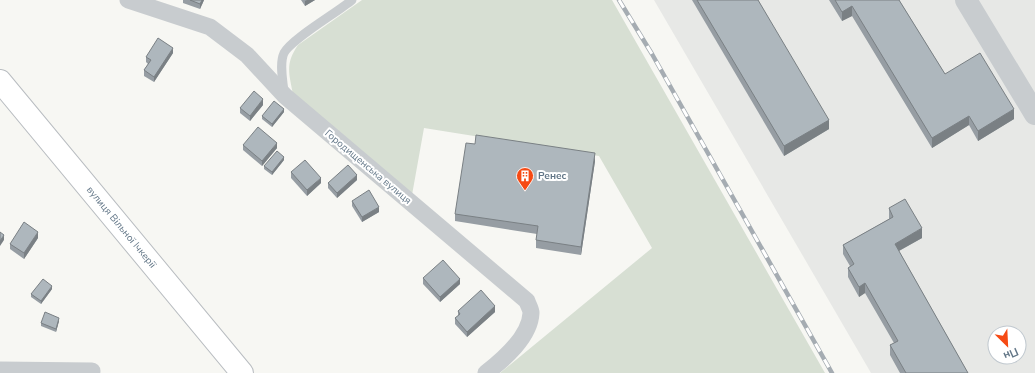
<svg xmlns="http://www.w3.org/2000/svg" width="1035" height="373" font-family="'Nunito Sans',sans-serif">
	<style>
		.built { fill: #e7e8e6; fill-rule: evenodd }
		.green { fill: #d7dfd3 }
		.lines { fill: none; stroke-linecap: round; stroke-linejoin: round }
		.primary-casing { stroke: #b9bdc1; stroke-width: 24 }
		.service { stroke: #c8cccf; stroke-width: 9 }
		.minor { stroke: #c8cccf; stroke-width: 17 }
		.tertiary { stroke: #c8cccf; stroke-width: 22 }
		.primary { stroke: #fff; stroke-width: 22 }
		.rail-casing { stroke: #a5acb2; stroke-width: 4.5 }
		.rail { stroke: #fff; stroke-width: 3; stroke-dasharray: 9; stroke-linecap: butt }
		.wall { fill: #969da3 }
		.shaded-wall { fill: #7a8084 }
		.building { fill: #aeb7bd; stroke: #7a8084 }
		.labels { text-anchor: middle; dominant-baseline: central; stroke-width: 4; stroke-linejoin: round; paint-order: stroke }
		.street-label { font-size: 10px; fill: #627687; stroke: #fff }
		.poi-label { font-size: 10px; font-weight: bold; fill: #627687; stroke: #fff; text-anchor: start }
	</style>
	<rect width="100%" height="100%" fill="#f7f7f3"/>
	<path class="built" d="M 654,0 L 1035,0 L 1035,373 L 871,373 ZM 995,333 L 1019,333 L 1019,357 L 995,357 Z"/>
	<path class="green" d="M 362,0 L 612,0 L 825,373 L 500,373 L 652,248 L 599,156 L 424,128 L 412,195 L 293,94 C 289,73 285,64 298,45 Z"/>
	<g class="lines">
		<defs>
			<g id="primary">
				<path id="s1" d="M 0,81 L 242,373"/>
			</g>
		</defs>
		<use href="#primary" class="primary-casing"/>
		<path class="service" d="M 284,92 C 283,80 279,64 284,53 C 291,39 338,12 352,0"/>
		<g class="minor">
			<path d="M 128,0 L 210,27 L 247,55 L 285,96 L 527,301 C 528,305 531,309 531,313 C 530,337 504,359 486,373"/>
			<path d="M 0,370 L 92,371"/>
		</g>
		<path class="tertiary" d="M 966,0 L 1035,114"/>
		<use href="#primary" class="primary"/>
		<defs>
			<path id="rail" d="M 619,0 L 652,54 L 832,373"/>
		</defs>
		<use href="#rail" class="rail-casing"/>
		<use href="#rail" class="rail"/>
	</g>
	<g class="wall">
		<path d="M 183,0 L 204,0 L 200,9 L 183,3 Z"/>
		<path d="M 301,0 L 315,0 L 305,6 Z"/>
		<path d="M 692,0 L 758,0 L 829,129 L 784,156 Z"/>
		<path d="M 829,0 L 899,0 L 945,74 L 1014,119 L 978,141 L 969,125 L 932,148 L 852,16 L 842,21 Z"/>
		<path d="M 173,53 L 154,82 L 144,76 L 144,70 L 148,64 L 146,62 L 146,57 Z"/>
		<path d="M 263,105 L 250,121 L 240,113 L 240,108 Z"/>
		<path d="M 284,112 L 272,127 L 262,119 L 262,116 Z"/>
		<path d="M 243,145 L 277,148 L 262,166 L 243,150 Z"/>
		<path d="M 284,160 L 272,175 L 264,169 L 264,166 Z"/>
		<path d="M 595,161 L 581,255 L 536,248 L 536,240 L 537,234 L 455,221 L 455,214 Z"/>
		<path d="M 291,172 L 321,183 L 307,196 L 291,178 Z"/>
		<path d="M 357,180 L 337,198 L 328,188 L 328,183 Z"/>
		<path d="M 352,201 L 379,212 L 362,222 L 352,206 Z"/>
		<path d="M 889,208 L 922,238 L 899,251 L 968,373 L 900,373 L 890,355 L 890,345 L 894,343 L 865,293 L 859,297 L 848,277 L 848,268 L 850,266 L 843,254 L 843,245 L 889,219 Z"/>
		<path d="M 38,238 L 24,259 L 10,249 L 10,244 Z"/>
		<path d="M 423,278 L 460,284 L 440,302 L 423,284 Z"/>
		<path d="M 52,289 L 41,304 L 31,297 L 31,294 Z"/>
		<path d="M 458,311 L 495,312 L 467,337 L 455,324 L 455,318 L 458,316 Z"/>
		<path d="M 59,321 L 56,332 L 41,326 L 41,323 Z"/>
	</g>
	<g class="shaded-wall">
		<path d="M 202,0 L 204,0 L 200,9 L 200,4 Z"/>
		<path d="M 307,0 L 315,0 L 305,6 L 305,1 Z"/>
		<path d="M 852,6 L 852,16 L 842,21 L 842,12 Z"/>
		<path d="M 173,48 L 173,53 L 154,82 L 154,77 Z"/>
		<path d="M 263,99 L 263,105 L 250,121 L 250,116 Z"/>
		<path d="M 284,109 L 284,112 L 272,127 L 272,124 Z"/>
		<path d="M 1014,109 L 1014,119 L 978,141 L 978,131 Z"/>
		<path d="M 969,116 L 969,125 L 932,148 L 932,138 Z"/>
		<path d="M 829,120 L 829,129 L 784,156 L 784,146 Z"/>
		<path d="M 277,143 L 277,148 L 262,166 L 262,161 Z"/>
		<path d="M 595,153 L 595,161 L 581,255 L 581,247 Z"/>
		<path d="M 284,157 L 284,160 L 272,175 L 272,172 Z"/>
		<path d="M 357,175 L 357,180 L 337,198 L 337,193 Z"/>
		<path d="M 321,178 L 321,183 L 307,196 L 307,190 Z"/>
		<path d="M 379,207 L 379,212 L 362,222 L 362,217 Z"/>
		<path d="M 922,228 L 922,238 L 895,253 L 895,244 Z"/>
		<path d="M 38,232 L 38,238 L 24,259 L 24,253 Z"/>
		<path d="M 4,235 L 4,240 L 0,246 L 0,241 Z"/>
		<path d="M 460,279 L 460,284 L 440,302 L 440,297 Z"/>
		<path d="M 865,283 L 865,293 L 859,297 L 859,287 Z"/>
		<path d="M 52,286 L 52,289 L 41,304 L 41,301 Z"/>
		<path d="M 495,306 L 495,312 L 467,337 L 467,332 Z"/>
		<path d="M 59,318 L 59,321 L 56,332 L 56,329 Z"/>
	</g>
	<g class="building">
		<path d="M 190,0 L 202,0 L 200,4 Z"/>
		<path d="M 697,0 L 758,0 L 829,120 L 784,146 Z"/>
		<path d="M 835,0 L 899,0 L 945,74 L 980,53 L 1014,109 L 978,131 L 969,116 L 932,138 L 852,6 L 842,12 Z"/>
		<path d="M 158,38 L 173,48 L 154,77 L 144,70 L 151,60 L 146,57 Z"/>
		<path d="M 254,91 L 263,99 L 250,116 L 240,108 Z"/>
		<path d="M 274,101 L 284,109 L 272,124 L 262,116 Z"/>
		<path d="M 258,127 L 277,143 L 262,161 L 243,145 Z"/>
		<path d="M 476,135 L 595,153 L 581,247 L 536,240 L 538,226 L 455,214 L 466,143 L 475,144 Z"/>
		<path d="M 277,151 L 284,157 L 272,172 L 264,166 Z"/>
		<path d="M 305,160 L 321,178 L 307,190 L 291,172 Z"/>
		<path d="M 348,165 L 357,175 L 337,193 L 328,183 Z"/>
		<path d="M 369,190 L 379,207 L 362,217 L 352,201 Z"/>
		<path d="M 905,199 L 922,228 L 895,244 L 968,373 L 906,373 L 890,345 L 898,341 L 865,283 L 859,287 L 848,268 L 854,264 L 843,245 L 893,217 L 889,208 Z"/>
		<path d="M 24,222 L 38,232 L 24,253 L 10,244 Z"/>
		<path d="M 0,232 L 4,235 L 0,241 Z"/>
		<path d="M 443,260 L 460,279 L 440,297 L 423,278 Z"/>
		<path d="M 43,279 L 52,286 L 41,301 L 31,294 Z"/>
		<path d="M 481,290 L 495,306 L 467,332 L 455,318 L 460,314 L 458,311 Z"/>
		<path d="M 45,312 L 59,318 L 56,329 L 41,323 Z"/>
	</g>
	<defs>
		<symbol id="building-pin" viewBox="-11 -11 22 30"><path d="M0 17L-7.5 6A9.5 9.5 0 1 1 7.5 6Z" fill="#f64a14" stroke="#fff"/><path d="M-4-6H4V6H1V3H-1V6H-4ZM-2.5-4.3h1.7v1.8h-1.7ZM.8-4.3h1.7v1.8H.8ZM-2.5-1h1.7V.8h-1.7ZM.8-1h1.7V.8H.8Z" fill="#fff"/></symbol>
	</defs>
	<g fill-rule="evenodd">
		<use href="#building-pin" x="515" y="166" width="20" height="27"/>
	</g>
	<g class="labels">
		<g class="street-label">
			<text transform="translate(368 167) rotate(40)">Городищенська вулиця</text>
			<text stroke="none"><textPath href="#s1" startOffset="190">вулиця Вільної Ічкерії</textPath></text>
		</g>
		<g class="poi-label">
			<text x="538" y="176">Ренес</text>
		</g>
	</g>
	<g transform="translate(1007 345) rotate(156)"><circle r="19" fill="#ffffff" stroke="#c0c8cf"/>
	<path d="M0-3L7 15L0 10L-7 15Z" fill="#f64a14"/>
	<text y="-6" font-size="11" font-weight="bold" text-anchor="middle" fill="#627687">Пн</text>
	</g>
</svg>
